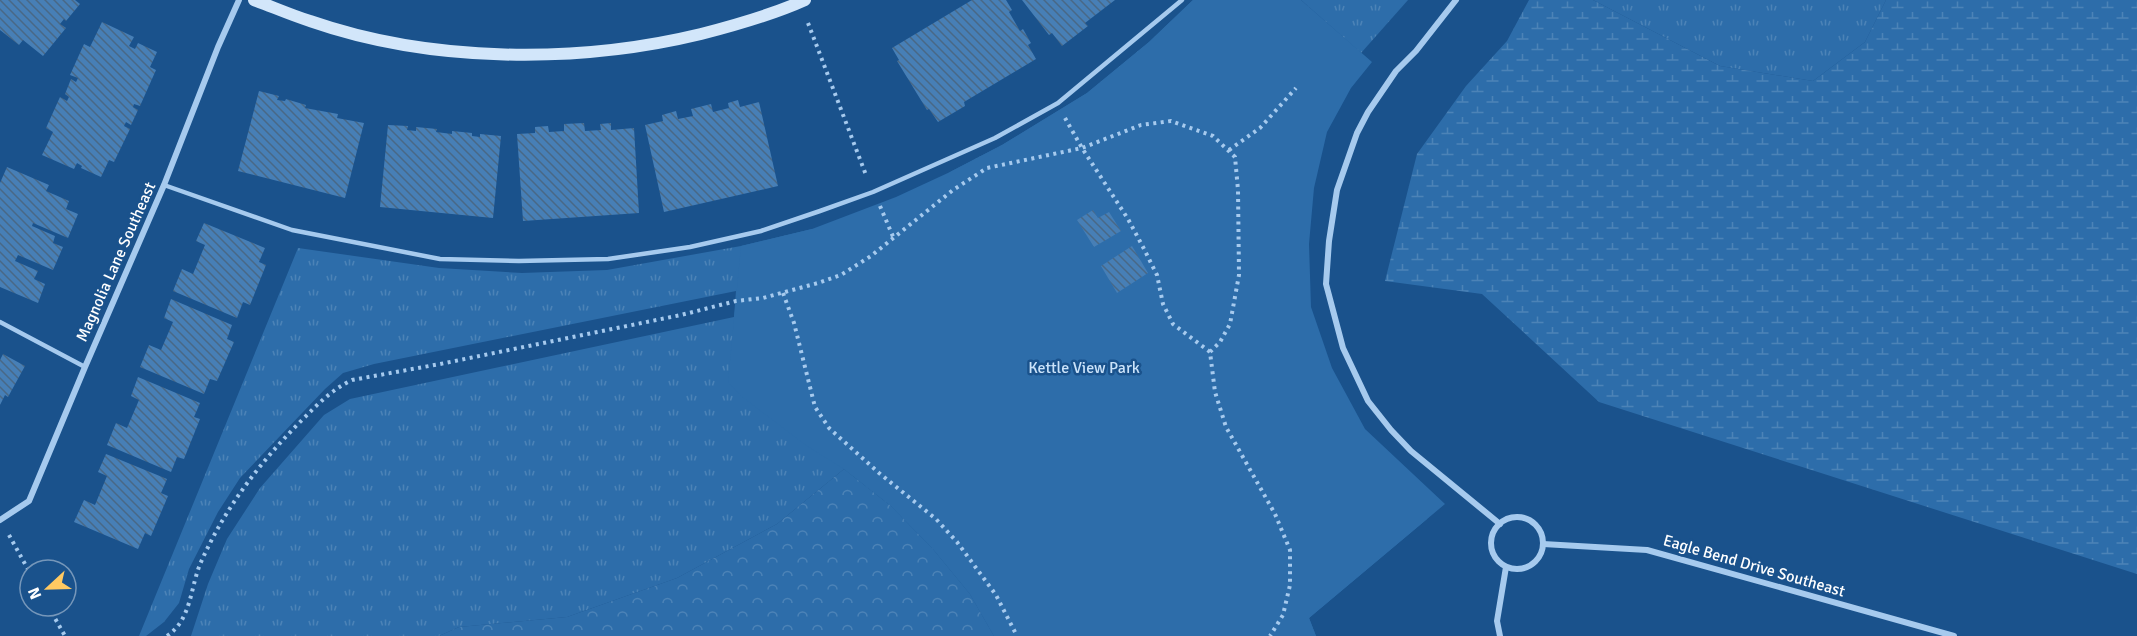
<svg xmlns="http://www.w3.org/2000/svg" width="2137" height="636" font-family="Signika,sans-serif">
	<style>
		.grass { fill: url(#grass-tufts) }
		.forest { fill: url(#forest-crowns) }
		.wetland { fill: url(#wetland-marsh) }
		.park { fill: #2d6daa }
		.building { fill: url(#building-back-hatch) }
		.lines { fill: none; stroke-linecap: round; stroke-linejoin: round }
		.path { stroke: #a6caee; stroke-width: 4; stroke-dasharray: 3 4.5; stroke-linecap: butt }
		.lane { stroke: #a6caee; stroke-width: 4.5 }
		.street { stroke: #a6caee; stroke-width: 6 }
		.secondary { stroke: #d2e6fa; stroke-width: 12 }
		.labels { text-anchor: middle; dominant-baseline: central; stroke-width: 5; stroke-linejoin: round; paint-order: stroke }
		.street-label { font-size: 16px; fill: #fff; stroke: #1a528c }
		.park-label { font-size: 16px; fill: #cbe3fa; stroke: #1a528c }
	</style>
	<defs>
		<pattern id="grass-tufts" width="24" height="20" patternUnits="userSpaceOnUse" patternTransform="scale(1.5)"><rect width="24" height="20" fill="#2d6daa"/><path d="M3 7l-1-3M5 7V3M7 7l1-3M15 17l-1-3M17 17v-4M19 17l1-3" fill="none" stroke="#4c83b7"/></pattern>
		<pattern id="forest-crowns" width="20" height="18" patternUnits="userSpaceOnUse" patternTransform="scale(1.5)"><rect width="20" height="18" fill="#2d6daa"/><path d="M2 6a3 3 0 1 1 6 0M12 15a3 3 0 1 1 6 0" fill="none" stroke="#4c83b7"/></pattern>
		<pattern id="wetland-marsh" width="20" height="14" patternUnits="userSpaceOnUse" patternTransform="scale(1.5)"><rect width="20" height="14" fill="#2d6daa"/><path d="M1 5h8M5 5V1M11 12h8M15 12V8" fill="none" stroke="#4c83b7"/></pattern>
		<pattern id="building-back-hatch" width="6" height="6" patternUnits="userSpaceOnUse" patternTransform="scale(1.5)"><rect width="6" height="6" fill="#477fb6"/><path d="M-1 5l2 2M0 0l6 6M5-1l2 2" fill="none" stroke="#496886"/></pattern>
	</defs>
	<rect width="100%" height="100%" fill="#1a528c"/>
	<g class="grass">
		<path d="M 1193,0 L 1308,359 L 1427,519 L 1309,618 L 1316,636 L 994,636 L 970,594 L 933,549 L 891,506 L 844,469 L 777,524 L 677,578 L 567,617 L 459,627 L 439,636 L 191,636 L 208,584 L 227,539 L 260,488 L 324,415 L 350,399 L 734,317 L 736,291 L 374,364 L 343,373 L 325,389 L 240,478 L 218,512 L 189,569 L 179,603 L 164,622 L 146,636 L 139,636 L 298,248 L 439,268 L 522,273 L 607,270 L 741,246 L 812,229 L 854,280 L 950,172 L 1002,145 L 1087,93 L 1149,42 Z"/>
		<path d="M 1301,0 L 1408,0 L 1361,53 Z"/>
		<path d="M 1593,0 L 1886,0 L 1865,42 L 1813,81 L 1720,66 Z"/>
	</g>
	<path class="forest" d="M 844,469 L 891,506 L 933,549 L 970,594 L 994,636 L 439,636 L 459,627 L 567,617 L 677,578 L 777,524 Z"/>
	<path class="wetland" d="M 1529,0 L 1593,0 L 1720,66 L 1813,81 L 1865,42 L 1886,0 L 2137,0 L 2137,574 L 1599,402 L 1482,294 L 1385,281 L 1417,154 L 1466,86 L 1507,41 Z"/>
	<path class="park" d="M 1193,0 L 1301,0 L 1372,62 L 1351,88 L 1327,132 L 1314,188 L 1309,244 L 1311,307 L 1332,368 L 1365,429 L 1445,504 L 1309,618 L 1316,636 L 994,636 L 970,594 L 933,549 L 891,506 L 844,469 L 807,446 L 741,396 L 728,382 L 741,246 L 812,229 L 896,197 L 950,172 L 1002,145 L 1087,93 L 1149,42 Z"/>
	<g class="building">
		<path d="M 0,0 L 75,0 L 80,4 L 66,21 L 64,19 L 60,24 L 66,28 L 43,56 L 23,40 L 19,45 L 0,30 Z"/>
		<path d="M 972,0 L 1006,0 L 1012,10 L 1009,12 L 1020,31 L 1023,29 L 1031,43 L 1028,45 L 1036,59 L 964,102 L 965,106 L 938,122 L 929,109 L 927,110 L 897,61 L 899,60 L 892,48 Z"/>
		<path d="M 1022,0 L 1115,0 L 1085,23 L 1088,26 L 1062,46 L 1052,33 L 1049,35 Z"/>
		<path d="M 102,22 L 134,37 L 129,46 L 135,49 L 138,43 L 157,52 L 150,67 L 156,70 L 140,106 L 134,104 L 133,107 L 138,110 L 131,125 L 126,122 L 124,126 L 130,129 L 114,162 L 109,160 L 101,177 L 81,168 L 82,166 L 77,163 L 74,169 L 42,155 L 53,132 L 46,128 L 60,97 L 67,101 L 69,97 L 65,94 L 71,79 L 76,82 L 78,78 L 70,75 L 84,44 L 90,47 Z"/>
		<path d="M 259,91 L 279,96 L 277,100 L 285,101 L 286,99 L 306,105 L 305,108 L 338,114 L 337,118 L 364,123 L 345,198 L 238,171 Z"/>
		<path d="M 738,100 L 740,107 L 759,102 L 778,186 L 664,212 L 645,125 L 663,121 L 662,115 L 676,111 L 678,119 L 693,116 L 691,109 L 711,104 L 713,112 L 729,108 L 728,103 Z"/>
		<path d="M 584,123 L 585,131 L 601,130 L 600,124 L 611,123 L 611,130 L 634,128 L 639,213 L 523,221 L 517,134 L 535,133 L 535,127 L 548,126 L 549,132 L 564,131 L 564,124 Z"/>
		<path d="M 388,125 L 408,126 L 407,130 L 416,131 L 416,127 L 437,129 L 436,132 L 452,134 L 452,131 L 472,133 L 472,136 L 480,137 L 480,134 L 501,136 L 493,218 L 380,207 Z"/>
		<path d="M 7,167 L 49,185 L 46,191 L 69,201 L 66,209 L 78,214 L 68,238 L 33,223 L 32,226 L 55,236 L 53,243 L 63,247 L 53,270 L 18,255 L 15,261 L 38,271 L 34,279 L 45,284 L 38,303 L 0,287 L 0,183 Z"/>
		<path d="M 1093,210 L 1098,218 L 1109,212 L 1121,231 L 1094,247 L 1077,220 Z"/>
		<path d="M 204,223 L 265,248 L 259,262 L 266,265 L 250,305 L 243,302 L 237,318 L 173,291 L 182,269 L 193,274 L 205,245 L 196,241 Z"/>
		<path d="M 1132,246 L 1148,273 L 1117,293 L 1101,266 Z"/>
		<path d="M 171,299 L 232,325 L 227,339 L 234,342 L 217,381 L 210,379 L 204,394 L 140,367 L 149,345 L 161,350 L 173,322 L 164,318 Z"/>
		<path d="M 3,354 L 25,366 L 8,397 L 5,395 L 0,405 L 0,360 Z"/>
		<path d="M 138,377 L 200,403 L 194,417 L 200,419 L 184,459 L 177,457 L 171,472 L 107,445 L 116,423 L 127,428 L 139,400 L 131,396 Z"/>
		<path d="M 106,454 L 167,479 L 161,493 L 168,496 L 151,536 L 145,533 L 138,549 L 74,522 L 84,500 L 95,505 L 107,476 L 98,472 Z"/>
	</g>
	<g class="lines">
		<g class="path">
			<path d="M 808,23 L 866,175"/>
			<path d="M 1065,118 L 1082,148 L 1128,219 L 1143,247 L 1157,275 L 1163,304 L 1173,324 L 1210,352 L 1215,392 L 1226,427 L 1275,514 L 1290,550 L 1290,585 L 1283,615 L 1270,636"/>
			<path d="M 1229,150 L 1260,128 L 1296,88"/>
			<path d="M 880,206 L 894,239"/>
			<path d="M 783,293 L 794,323 L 815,407 L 829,428 L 879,473 L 936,519 L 957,542 L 996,595 L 1017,636"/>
			<path d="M 9,535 L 30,573"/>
			<path d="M 48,606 L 65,636"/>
			<path d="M 167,636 C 192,619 190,587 201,562 C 225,508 260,462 302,420 C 318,404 331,390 352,380 L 440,364 L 681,315 L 736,301 L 763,298 L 818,283 L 841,275 L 871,256 L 953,190 L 987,168 L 1082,148 L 1141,125 L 1171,121 L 1213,136 L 1235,157 L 1238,190 L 1239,275 L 1230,324 L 1220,342 L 1210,352"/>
		</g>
		<g class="lane">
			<path d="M 164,185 L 292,230 L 440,259 L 519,261 L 608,259 L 690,247 L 761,231 L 820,211 L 873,192 L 995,138 L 1058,103 L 1182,0"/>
			<path d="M 0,322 L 85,367"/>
		</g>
		<g class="street">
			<path d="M 1456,0 L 1416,51 L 1396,71 L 1368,112 L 1357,133 L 1337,190 L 1329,241 L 1326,284 L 1343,348 L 1368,401 L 1391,430 L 1411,451 L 1500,524"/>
			<circle cx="1517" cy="543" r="26"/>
			<path d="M 0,520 L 29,501 L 85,367 L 164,185 L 218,47 L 239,0"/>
			<path d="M 1543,544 L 1647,550 L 1954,636"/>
			<path d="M 1500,636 L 1497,621 L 1506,567"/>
		</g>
		<path class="secondary" d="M 254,0 C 273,7 291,15 310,21 C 431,63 577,64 701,34 C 736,25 772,15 805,0"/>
	</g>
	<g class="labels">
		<g class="street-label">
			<text transform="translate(116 262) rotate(-66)">Magnolia Lane Southeast</text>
			<text transform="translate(1754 566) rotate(16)">Eagle Bend Drive Southeast</text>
		</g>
		<g class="park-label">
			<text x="1084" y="368">Kettle View Park</text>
		</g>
	</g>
	<g transform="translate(48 588) rotate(248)"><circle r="28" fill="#1a528c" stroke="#7697ba" stroke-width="1.5"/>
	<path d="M0-4.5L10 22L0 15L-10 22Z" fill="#ffc962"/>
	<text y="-9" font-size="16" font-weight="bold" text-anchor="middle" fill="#ffffff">N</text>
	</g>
</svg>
